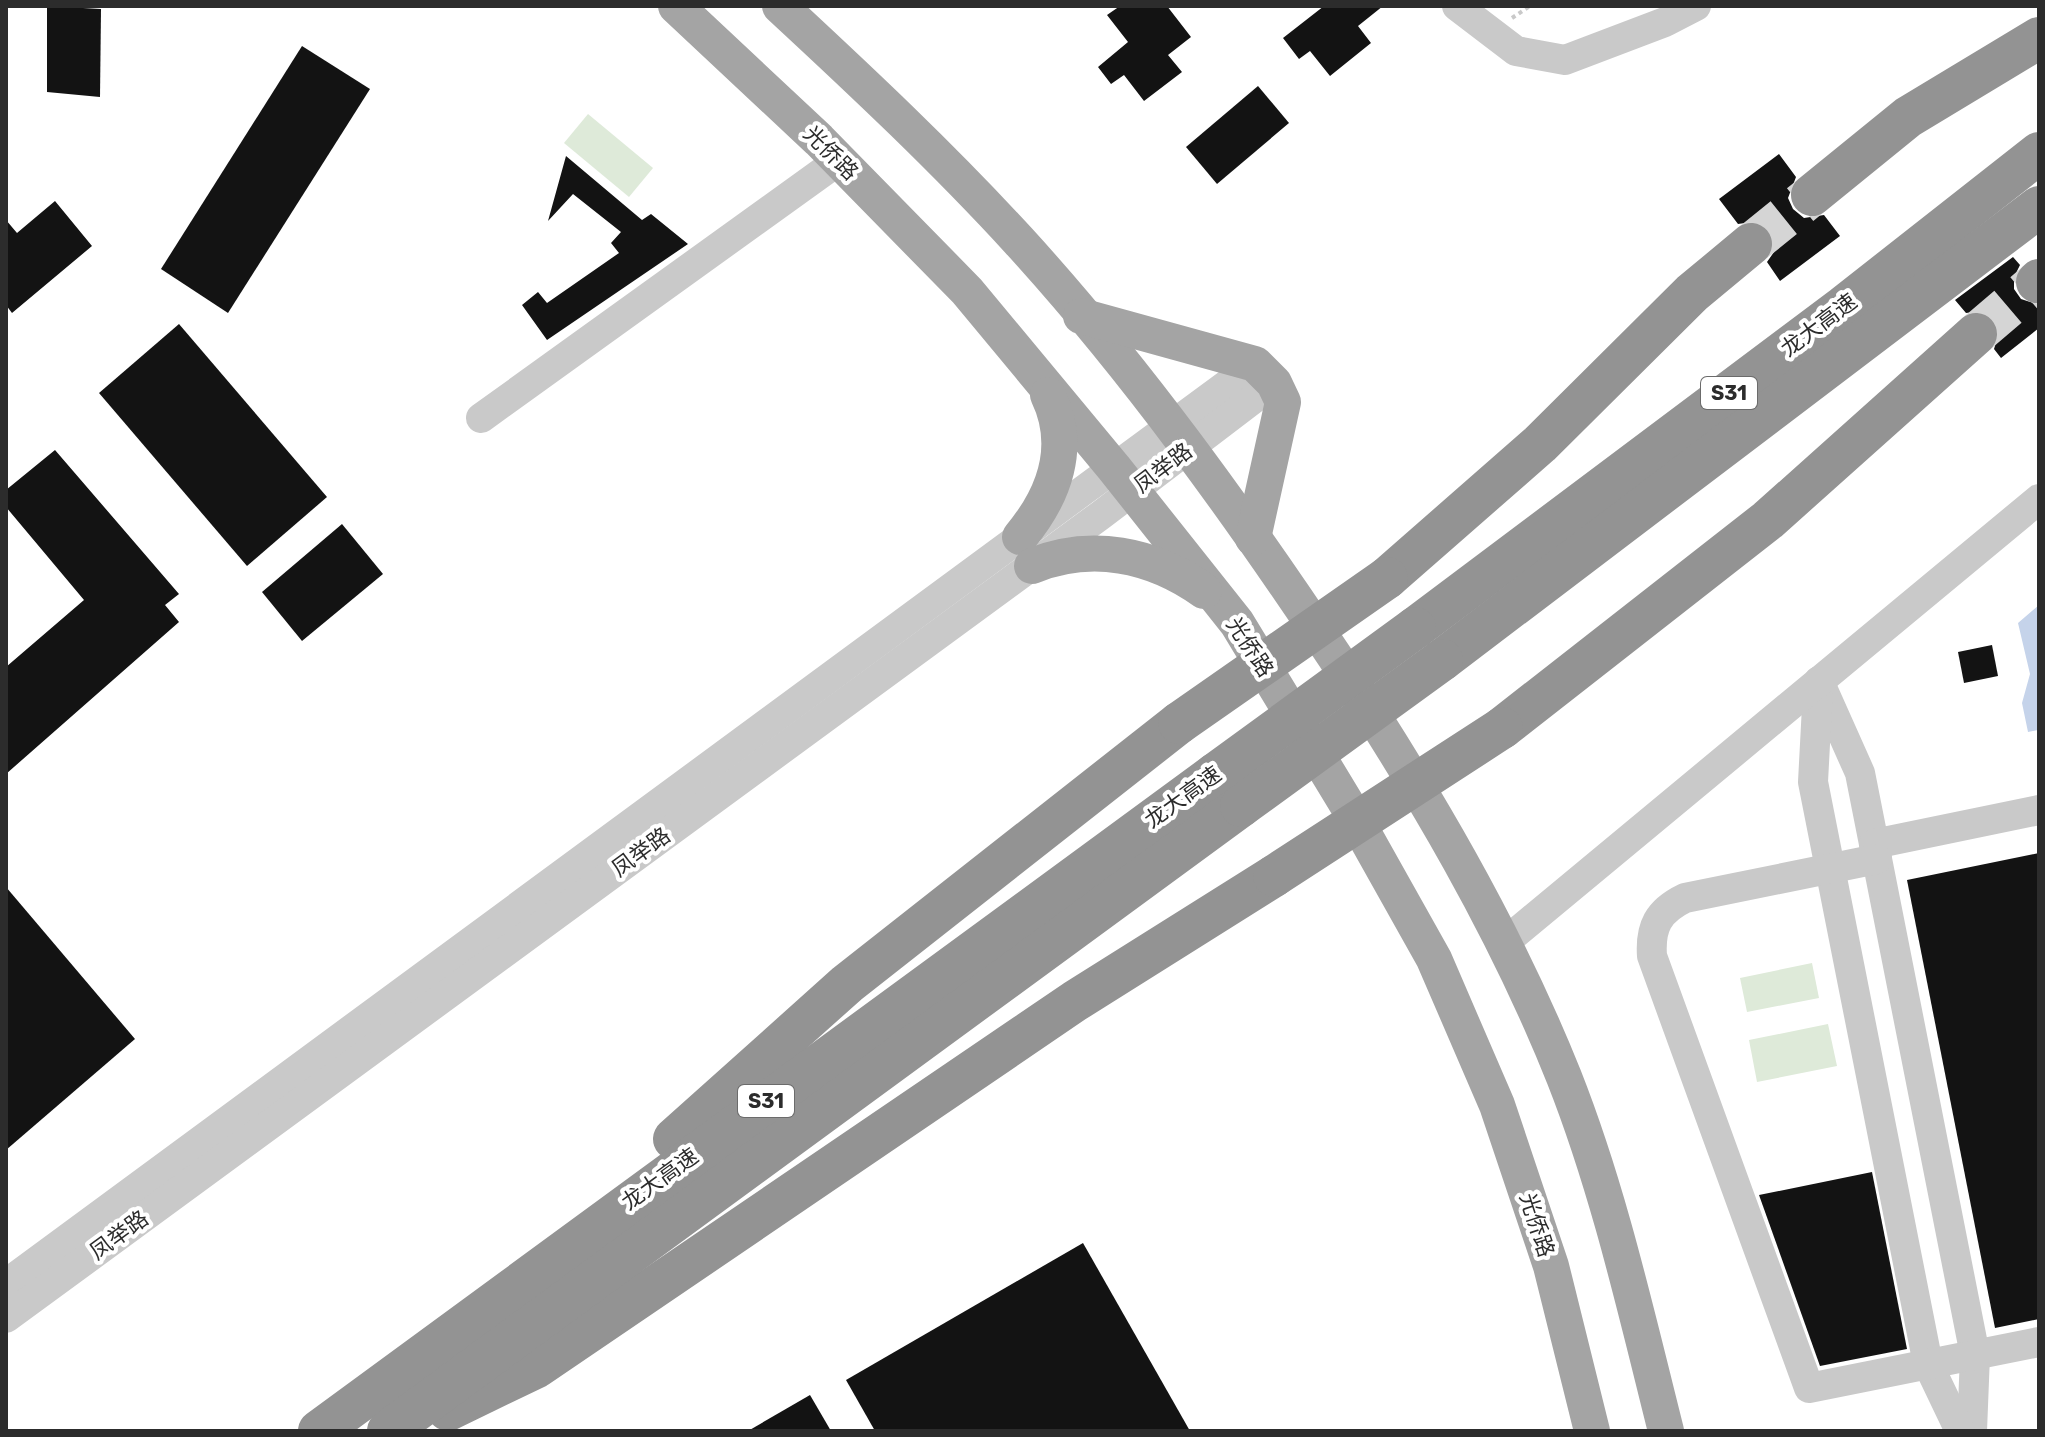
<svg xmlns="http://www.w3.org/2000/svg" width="2045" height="1437" font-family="Rubik,'Noto Sans SC',sans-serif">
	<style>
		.green { fill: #deead9 }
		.water { fill: #c5d3ea }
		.building { fill: #131313 }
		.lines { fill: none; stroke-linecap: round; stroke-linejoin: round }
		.highway-tunnel { stroke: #d5d5d5; stroke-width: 42; stroke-dasharray: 42 21; stroke-linecap: butt }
		.path { stroke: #c9c9c9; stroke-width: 4; stroke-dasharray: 4 4; stroke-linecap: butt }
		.minor { stroke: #c9c9c9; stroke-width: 30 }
		.major { stroke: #a4a4a4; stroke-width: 36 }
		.highway { stroke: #939393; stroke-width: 42 }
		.highway-bridge { stroke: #939393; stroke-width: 42 }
		.labels { text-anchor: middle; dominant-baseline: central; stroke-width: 8; stroke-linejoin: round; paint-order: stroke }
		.shield { fill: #fff; stroke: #6b6b6b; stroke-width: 2 }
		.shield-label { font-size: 20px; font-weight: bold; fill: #2c2c2c }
		.street-label { font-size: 22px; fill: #2c2c2c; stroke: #fff }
	</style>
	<rect width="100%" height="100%" fill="#fff"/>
	<g class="green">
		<path d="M 588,114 L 653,168 L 629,197 L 564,143 Z"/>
		<path d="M 1812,963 L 1819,998 L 1747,1012 L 1740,978 Z"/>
		<path d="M 1828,1024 L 1837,1066 L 1757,1082 L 1749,1040 Z"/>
	</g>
	<path class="water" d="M 2039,605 L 2039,725 L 2038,730 L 2028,732 L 2022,703 L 2030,674 L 2018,623 Z"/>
	<g class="building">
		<path d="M 47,6 L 101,9 L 100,97 L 47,92 Z"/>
		<path d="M 1120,6 L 1167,6 L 1191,37 L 1168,55 L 1182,72 L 1144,101 L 1124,75 L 1111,84 L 1098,67 L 1128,42 L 1107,15 Z"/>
		<path d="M 1324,6 L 1383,6 L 1358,26 L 1371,43 L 1330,76 L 1310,51 L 1299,59 L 1283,38 Z"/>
		<path d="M 302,46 L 370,89 L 228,313 L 161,269 Z"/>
		<path d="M 1258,86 L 1289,123 L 1217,184 L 1186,147 Z"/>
		<path d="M 1779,154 L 1796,177 L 1788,198 L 1793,209 L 1804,218 L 1824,215 L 1840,236 L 1780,281 L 1767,262 L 1774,252 L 1774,239 L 1770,229 L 1759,221 L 1738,224 L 1719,199 Z"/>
		<path d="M 566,156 L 642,220 L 651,214 L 688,244 L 547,340 L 522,305 L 538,292 L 547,303 L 619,253 L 611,243 L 621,232 L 573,194 L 548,221 Z"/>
		<path d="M 55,201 L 92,246 L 12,313 L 6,305 L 6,220 L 17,233 Z"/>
		<path d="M 2013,257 L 2020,265 L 2014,277 L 2014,289 L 2021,299 L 2039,305 L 2039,328 L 2001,358 L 1994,349 L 2000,330 L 1994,319 L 1983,311 L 1966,313 L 1955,300 Z"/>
		<path d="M 179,324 L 327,497 L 247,566 L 99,393 Z"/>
		<path d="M 55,450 L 179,594 L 165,605 L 179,622 L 6,774 L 6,667 L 84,600 L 6,507 L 6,490 Z"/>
		<path d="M 342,524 L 383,574 L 302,641 L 262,592 Z"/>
		<path d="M 1992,645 L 1998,676 L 1964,683 L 1958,652 Z"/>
		<path d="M 2039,853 L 2039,1319 L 1995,1328 L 1907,880 Z"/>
		<path d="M 6,887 L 135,1039 L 6,1150 Z"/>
		<path d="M 1872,1172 L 1907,1349 L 1820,1366 L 1759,1195 Z"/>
		<path d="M 1083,1243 L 1190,1431 L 875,1431 L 846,1380 Z"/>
		<path d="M 810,1395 L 831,1431 L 748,1431 Z"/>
	</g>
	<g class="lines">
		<g class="highway-tunnel">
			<path d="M 1751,244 L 1812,195"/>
			<path d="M 1976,334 L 2037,282"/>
		</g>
		<path class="path" d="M 1512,18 L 1530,6"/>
		<g class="minor">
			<path d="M 1457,6 L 1516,51 L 1565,60 L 1665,22 L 1696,6"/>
			<path d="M 481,418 L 838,161"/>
			<path d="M 1819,681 L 1860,773 L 1975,1355 L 1972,1431"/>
			<path d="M 1818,687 L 1813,782 L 1928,1364 L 1960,1431"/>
			<path d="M 1874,844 L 2039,810"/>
			<path d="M 1877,859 L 1685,898 C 1658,911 1650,927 1652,956 L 1809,1388 L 2039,1342"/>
			<path d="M 1505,942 L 2039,499"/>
			<path d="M 6,1284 L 1255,364"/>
			<path d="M 6,1318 L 1101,515 L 1274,383"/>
		</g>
		<g class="major">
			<path d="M 676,6 L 819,140 L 967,291 L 1114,468 L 1237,623 L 1351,811 L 1434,959 L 1497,1105 L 1551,1266 L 1592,1431"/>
			<path d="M 780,6 C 862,82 943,158 1019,241 C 1135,368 1239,513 1335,657 C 1423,791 1504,927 1564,1077 C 1609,1191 1636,1312 1666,1431"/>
			<path d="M 1081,316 L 1255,364 L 1274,383 L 1283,402 L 1253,538"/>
			<path d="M 1020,537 C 1054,496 1073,447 1048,395"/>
			<path d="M 1032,566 C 1091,542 1152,554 1204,591"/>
		</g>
		<g class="highway">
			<path d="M 1812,195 L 1908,117 L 2039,38"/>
			<path d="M 2037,282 L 2039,280"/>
			<path d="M 1387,578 L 1540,444 L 1692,293 L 1751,244"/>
			<path d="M 1415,628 L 1843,307 L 2039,153"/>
			<path d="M 1442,660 L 2039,207"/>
			<path d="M 1502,728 L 1768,520 L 1976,334"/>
			<path d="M 674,1139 L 847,984 L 1179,723"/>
			<path d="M 448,1410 L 537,1367 L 1075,1001 L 1274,876"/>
			<path d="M 319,1431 L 1215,774"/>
			<path d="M 388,1431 L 1241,806"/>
		</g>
		<g class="highway-bridge">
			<path d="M 1179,723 L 1387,578"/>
			<path d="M 1215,774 L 1415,628"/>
			<path d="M 1241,806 L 1442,660"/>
			<path d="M 1274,876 L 1502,728"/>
		</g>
	</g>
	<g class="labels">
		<g class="shield">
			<rect x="1701" y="377" width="56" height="32" rx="6"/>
			<rect x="738" y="1085" width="56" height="32" rx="6"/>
		</g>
		<g class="shield-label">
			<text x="1729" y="393">S31</text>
			<text x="766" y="1101">S31</text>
		</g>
		<g class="street-label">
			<text transform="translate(831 153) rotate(45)">光侨路</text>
			<text transform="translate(1819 325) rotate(-37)">龙大高速</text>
			<text transform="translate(1163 468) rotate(-37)">凤举路</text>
			<text transform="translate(1250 647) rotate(57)">光侨路</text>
			<text transform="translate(1183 797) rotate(-36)">龙大高速</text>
			<text transform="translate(641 852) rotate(-36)">凤举路</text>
			<text transform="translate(660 1179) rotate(-36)">龙大高速</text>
			<text transform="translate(1537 1225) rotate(72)">光侨路</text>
			<text transform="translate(119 1235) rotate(-36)">凤举路</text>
		</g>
	</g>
	<rect width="2045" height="1437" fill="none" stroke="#2c2c2c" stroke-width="16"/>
</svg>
